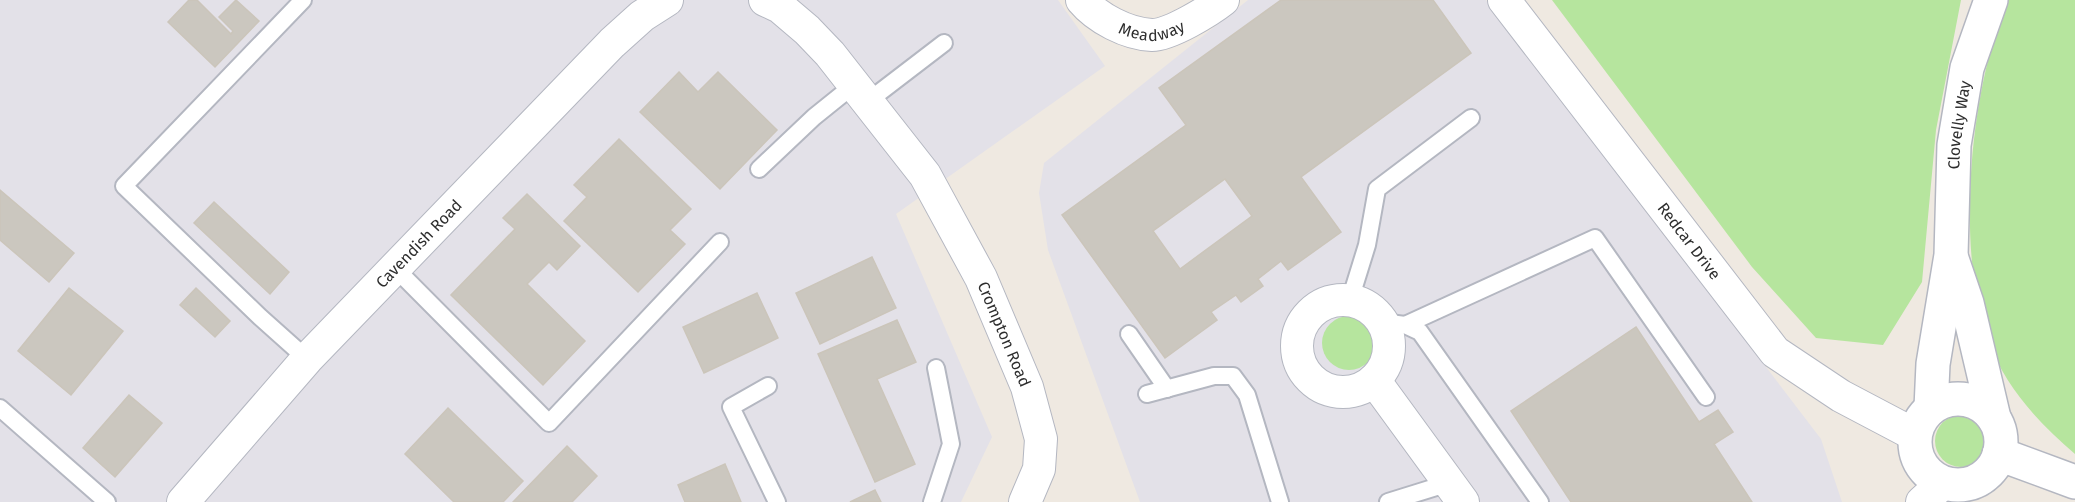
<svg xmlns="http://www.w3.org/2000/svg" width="2075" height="502" font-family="'Fira Sans',sans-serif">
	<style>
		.industrial { fill: #e3e1e8 }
		.green { fill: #b6e59e }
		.building { fill: #cbc7bf; stroke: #cbc5ba; stroke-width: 1.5; fill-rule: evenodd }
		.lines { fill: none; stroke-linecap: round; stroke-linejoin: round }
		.lane-casing { stroke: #b4b7c1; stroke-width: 20 }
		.street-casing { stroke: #b4b7c1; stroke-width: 34 }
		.secondary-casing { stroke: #b4b7c1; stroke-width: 36 }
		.lane { stroke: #fff; stroke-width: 16 }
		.street { stroke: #fff; stroke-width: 32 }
		.secondary { stroke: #fff; stroke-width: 33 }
		.labels { text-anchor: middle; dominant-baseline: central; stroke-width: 6; stroke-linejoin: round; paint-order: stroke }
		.street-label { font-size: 16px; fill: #2e2e2e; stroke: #fff }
	</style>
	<rect width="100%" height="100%" fill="#efe9e1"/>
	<g class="industrial">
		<path d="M 0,0 L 1058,0 L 1105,66 L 896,214 L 992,437 L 961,502 L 0,502 Z"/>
		<path d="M 1248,0 L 1486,0 L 1821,439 L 1842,502 L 1140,502 L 1048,250 L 1039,193 L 1044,163 Z"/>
	</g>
	<g class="green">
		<path d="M 1552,0 L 1961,0 L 1936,130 L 1922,282 L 1883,345 L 1816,338 L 1752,267 Z"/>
		<path d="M 2008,0 L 2075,0 L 2075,454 C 2038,422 2005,387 1988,340 C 1955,249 1970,87 2008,0 Z"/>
		<circle cx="1349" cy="343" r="27"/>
		<circle cx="1961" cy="441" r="26"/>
	</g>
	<g class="building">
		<path d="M 189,0 L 197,0 L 231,34 L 233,31 L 219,17 L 236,0 L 259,21 L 215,67 L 168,22 Z"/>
		<path d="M 1281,0 L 1433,0 L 1471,53 L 1301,177 L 1341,232 L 1288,270 L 1281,261 L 1258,279 L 1263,286 L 1241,302 L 1236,295 L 1211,312 L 1217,320 L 1165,358 L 1062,215 L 1186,125 L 1159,88 ZM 1225,179 L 1252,216 L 1180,269 L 1153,231 Z"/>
		<path d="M 679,72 L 698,92 L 718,72 L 777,130 L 720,189 L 640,112 Z"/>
		<path d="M 619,139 L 691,209 L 670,230 L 685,244 L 638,292 L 564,221 L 587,197 L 574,185 Z"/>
		<path d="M 0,190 L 74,253 L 49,282 L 0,240 Z"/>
		<path d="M 527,194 L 580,246 L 557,270 L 549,262 L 527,284 L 585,341 L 543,385 L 451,295 L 515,229 L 503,218 Z"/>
		<path d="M 214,202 L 289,272 L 270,294 L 194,223 Z"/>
		<path d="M 872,257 L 896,308 L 820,344 L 796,293 Z"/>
		<path d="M 69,288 L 123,331 L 71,395 L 18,351 Z"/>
		<path d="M 196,288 L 230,321 L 215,337 L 180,305 Z"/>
		<path d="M 757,293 L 778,338 L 704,373 L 683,327 Z"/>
		<path d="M 897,320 L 916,362 L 877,379 L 915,464 L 875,482 L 818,354 Z"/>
		<path d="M 1636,327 L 1699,422 L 1718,410 L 1733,432 L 1714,444 L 1752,502 L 1571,502 L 1511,411 Z"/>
		<path d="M 129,395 L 162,423 L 115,477 L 83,448 Z"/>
		<path d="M 448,408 L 523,481 L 503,502 L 454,502 L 405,454 Z"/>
		<path d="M 567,446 L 597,476 L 572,502 L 513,502 Z"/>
		<path d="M 725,464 L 741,502 L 685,502 L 678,485 Z"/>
		<path d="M 875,490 L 881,502 L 850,502 Z"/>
	</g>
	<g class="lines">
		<defs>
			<g id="lane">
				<path d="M 303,0 L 124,186 L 260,317 L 307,359"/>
				<path d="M 867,102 L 944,43"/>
				<path d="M 759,169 L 814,117 L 855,84"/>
				<path d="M 395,268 L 549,423 L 720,242"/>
				<path d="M 1350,300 L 1367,245 L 1377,189 L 1471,118"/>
				<path d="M 1382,322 L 1405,325 L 1420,332 L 1540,502"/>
				<path d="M 1405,325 L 1595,238 L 1706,397"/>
				<path d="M 1129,334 L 1167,389"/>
				<path d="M 768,386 L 731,407 L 777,502"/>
				<path d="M 1147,394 L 1214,376 L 1233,376 L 1247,395 L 1280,502"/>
				<path d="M 0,408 L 107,502"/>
				<path d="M 932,502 L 951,444 L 936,368"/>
				<path d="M 1388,502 L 1449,483"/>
			</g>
			<g id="street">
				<path id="s1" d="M 765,0 L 780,7 L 807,30 L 830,54 L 925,175 L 981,278 L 1027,387 L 1041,439 L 1039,469 L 1025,502"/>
				<path id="s2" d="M 1082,0 C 1097,18 1127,34 1152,35 C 1170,35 1209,11 1223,0"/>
				<path id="s3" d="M 1504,0 L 1775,352 L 1841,396 L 1915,435"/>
				<circle cx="1343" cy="346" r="46"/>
				<path d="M 1374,380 L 1463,502"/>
				<path id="s4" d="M 183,502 L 307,359 L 612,43 L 642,16 L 667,0"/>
				<path d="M 1922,502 L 1943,483"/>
			</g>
			<g id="secondary">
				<path d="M 1952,259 L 1967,303 L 1994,418"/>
				<circle cx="1958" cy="442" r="43"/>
				<path id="s5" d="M 1931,408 L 1933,364 L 1951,255 L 1954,145 L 1967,68 L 1991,0"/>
				<path d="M 1999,454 L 2075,482"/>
			</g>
		</defs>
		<use href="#lane" class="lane-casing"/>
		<use href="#street" class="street-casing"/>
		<use href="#secondary" class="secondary-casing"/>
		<use href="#lane" class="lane"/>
		<use href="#street" class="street"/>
		<use href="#secondary" class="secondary"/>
	</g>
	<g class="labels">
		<g class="street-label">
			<text stroke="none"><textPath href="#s2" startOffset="80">Meadway</textPath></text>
			<text stroke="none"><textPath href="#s5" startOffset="285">Clovelly Way</textPath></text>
			<text stroke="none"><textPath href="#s3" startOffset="304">Redcar Drive</textPath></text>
			<text stroke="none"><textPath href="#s4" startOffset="350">Cavendish Road</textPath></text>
			<text stroke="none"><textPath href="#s1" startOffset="417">Crompton Road</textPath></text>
		</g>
	</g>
</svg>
